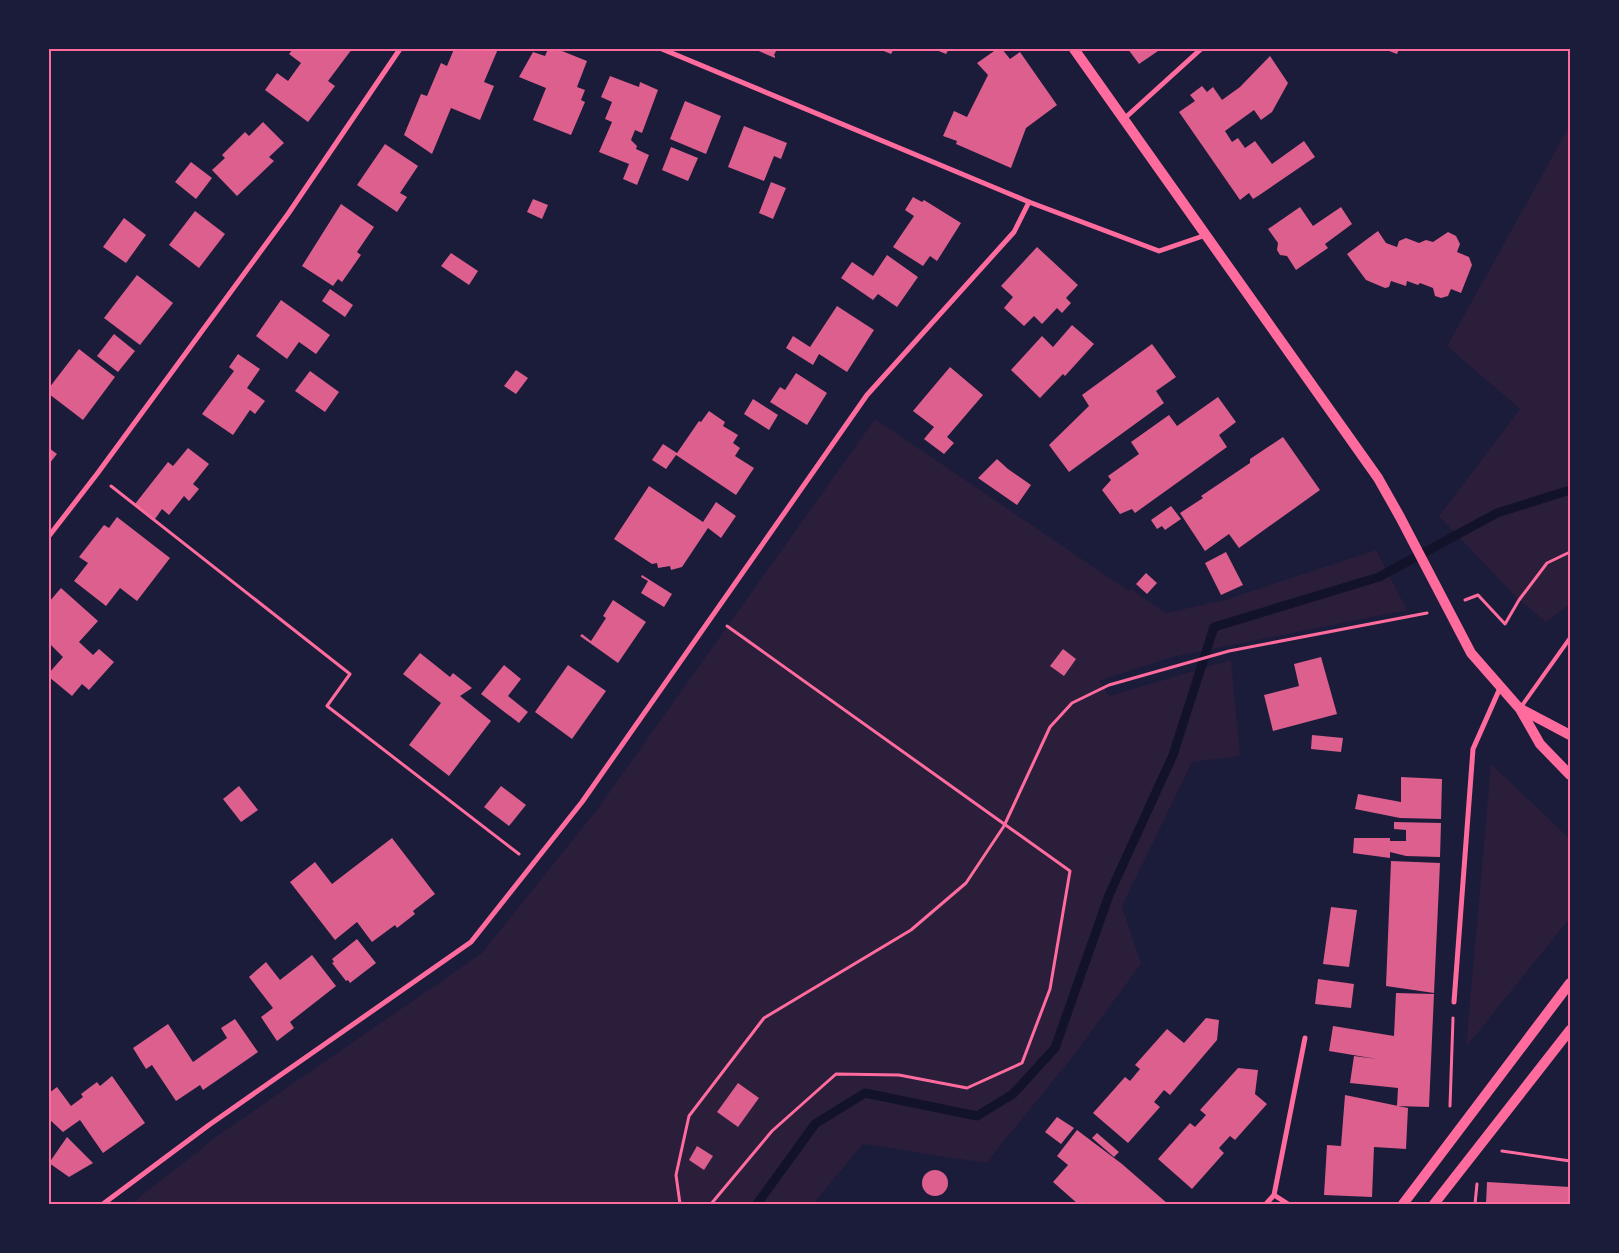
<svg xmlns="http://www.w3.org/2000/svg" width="1619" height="1253" font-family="Commissioner,sans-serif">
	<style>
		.green { fill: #2a1e3b }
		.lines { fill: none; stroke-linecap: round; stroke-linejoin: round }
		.stream { stroke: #12122b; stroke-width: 9 }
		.building { fill: #dd5f8e }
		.path { stroke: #ff6b9d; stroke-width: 3 }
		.service { stroke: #ff6b9d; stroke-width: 4 }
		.minor { stroke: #ff6b9d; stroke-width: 5 }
		.secondary { stroke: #ff6b9d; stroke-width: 10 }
		.neatline { fill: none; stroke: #ff6b9d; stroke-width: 2 }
	</style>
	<rect width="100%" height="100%" fill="#1b1b3a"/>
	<g class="green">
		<path d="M 1570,125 L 1570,604 L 1546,622 L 1519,600 L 1439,516 L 1520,409 L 1447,346 Z"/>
		<path d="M 875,419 L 1129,591 L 1131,589 L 1166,613 L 1225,600 L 1376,550 L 1407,610 L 1172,657 L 1099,681 L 1109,696 L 1231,660 L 1240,756 L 1192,762 L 1122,906 L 1141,964 L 1070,1060 L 986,1163 L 863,1144 L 813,1204 L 131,1204 L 220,1134 L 482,953 L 596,811 Z"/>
		<path d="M 1491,764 L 1570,839 L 1570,918 L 1466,1047 Z"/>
	</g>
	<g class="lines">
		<path class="stream" d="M 757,1204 L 815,1124 L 865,1093 L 977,1116 L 1013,1094 L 1055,1048 L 1109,895 L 1173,755 L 1214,627 L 1379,577 L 1497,513 L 1570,490"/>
	</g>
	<g class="building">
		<path d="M 293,49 L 352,49 L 328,81 L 335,86 L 308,122 L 265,90 L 277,73 L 288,81 L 301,63 L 289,54 Z"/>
		<path d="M 454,49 L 498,49 L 484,82 L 494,86 L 480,120 L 451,108 L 432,154 L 404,135 L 421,94 L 427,96 L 441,63 L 447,66 Z"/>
		<path d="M 548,49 L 557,49 L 587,61 L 577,87 L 585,90 L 581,100 L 585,102 L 571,135 L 533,120 L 546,88 L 519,77 L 533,52 L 545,56 Z"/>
		<path d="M 754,49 L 777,49 L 774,55 L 775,56 L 775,58 Z"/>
		<path d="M 879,49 L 894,49 L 891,54 Z"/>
		<path d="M 934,49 L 949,49 L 946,54 Z"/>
		<path d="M 997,49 L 1002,49 L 1010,59 L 1020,52 L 1057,105 L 1026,128 L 1011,168 L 956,144 L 957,141 L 943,136 L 954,111 L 967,117 L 988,75 L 977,63 Z"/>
		<path d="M 1128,49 L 1161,49 L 1139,64 Z"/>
		<path d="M 1384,49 L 1399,49 L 1397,54 Z"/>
		<path d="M 1270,56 L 1288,83 L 1272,112 L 1261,120 L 1254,110 L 1225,131 L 1232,142 L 1238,138 L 1245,148 L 1255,141 L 1272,164 L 1304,141 L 1315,157 L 1258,196 L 1253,199 L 1249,193 L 1240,200 L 1179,112 L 1195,101 L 1190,95 L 1202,86 L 1207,92 L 1213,87 L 1222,100 L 1240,87 Z"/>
		<path d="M 610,76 L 639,87 L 640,82 L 658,90 L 642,133 L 635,130 L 631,140 L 637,146 L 636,149 L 649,155 L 637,185 L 623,179 L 629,164 L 599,152 L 612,122 L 605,119 L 612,102 L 601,97 Z"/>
		<path d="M 685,101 L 721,116 L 706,154 L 670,139 Z"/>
		<path d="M 263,122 L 284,143 L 269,157 L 274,161 L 237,196 L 212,170 L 225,158 L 222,155 L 245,132 L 249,136 Z"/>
		<path d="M 744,126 L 787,143 L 781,159 L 774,156 L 764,181 L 728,167 Z"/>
		<path d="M 385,144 L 418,166 L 400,193 L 407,197 L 397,212 L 357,185 Z"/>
		<path d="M 671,147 L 698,158 L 688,181 L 662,170 Z"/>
		<path d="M 191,162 L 212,178 L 196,199 L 175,182 Z"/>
		<path d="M 771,182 L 786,188 L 773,219 L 759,213 Z"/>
		<path d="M 913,197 L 922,202 L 924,200 L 961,223 L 937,261 L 930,256 L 923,266 L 893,247 L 914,216 L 905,210 Z"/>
		<path d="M 533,199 L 548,205 L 542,219 L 527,212 Z"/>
		<path d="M 341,204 L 374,227 L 357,252 L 361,255 L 342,282 L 338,279 L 333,286 L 302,266 Z"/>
		<path d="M 1300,207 L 1313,226 L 1341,207 L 1352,224 L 1325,244 L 1328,248 L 1296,270 L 1287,256 L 1280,255 L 1277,250 L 1278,243 L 1268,229 Z"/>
		<path d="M 195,211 L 225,234 L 199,268 L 169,245 Z"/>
		<path d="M 124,218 L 146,235 L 126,263 L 103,247 Z"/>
		<path d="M 1378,231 L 1386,243 L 1397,247 L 1399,241 L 1406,238 L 1419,243 L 1426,240 L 1433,242 L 1448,232 L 1456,236 L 1460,244 L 1457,252 L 1469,257 L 1472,265 L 1461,293 L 1451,289 L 1448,296 L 1441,298 L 1435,296 L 1433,288 L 1420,283 L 1418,285 L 1407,281 L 1406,286 L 1391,281 L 1389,287 L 1385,288 L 1366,280 L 1347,254 Z"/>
		<path d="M 1037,247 L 1078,285 L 1066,298 L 1071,303 L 1062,313 L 1057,308 L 1042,324 L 1034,316 L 1024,326 L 1004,308 L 1013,297 L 1001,286 Z"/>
		<path d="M 451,253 L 478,271 L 469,285 L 441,266 Z"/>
		<path d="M 887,255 L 918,277 L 897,307 L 878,294 L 873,300 L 841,278 L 852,262 L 873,276 Z"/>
		<path d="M 137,275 L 173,303 L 140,345 L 104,318 Z"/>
		<path d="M 330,289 L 353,305 L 345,317 L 322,301 Z"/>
		<path d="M 281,300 L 330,335 L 316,354 L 299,342 L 287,359 L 256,336 Z"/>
		<path d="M 837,306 L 874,330 L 847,372 L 819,354 L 813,365 L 786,348 L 793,336 L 810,347 Z"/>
		<path d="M 1072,325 L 1094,344 L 1065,376 L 1063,374 L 1040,398 L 1011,370 L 1042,336 L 1053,347 Z"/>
		<path d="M 114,334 L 135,351 L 118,372 L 97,356 Z"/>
		<path d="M 1152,344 L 1176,377 L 1156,391 L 1164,403 L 1069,472 L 1049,445 L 1089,406 L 1082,395 Z"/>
		<path d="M 79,349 L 115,377 L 83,420 L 49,394 L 49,388 Z"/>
		<path d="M 238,354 L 260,369 L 247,388 L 265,401 L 255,414 L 250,410 L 233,435 L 202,414 L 234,371 L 229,367 Z"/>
		<path d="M 950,367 L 983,395 L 947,437 L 954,443 L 944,454 L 924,439 L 934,427 L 913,411 Z"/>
		<path d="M 516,370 L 528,378 L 516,394 L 504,386 Z"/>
		<path d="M 310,371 L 339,392 L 325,412 L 295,391 Z"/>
		<path d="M 796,373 L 827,393 L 807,425 L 770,402 L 780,387 L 785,390 Z"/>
		<path d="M 1218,397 L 1236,422 L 1219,435 L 1227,447 L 1135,513 L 1132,509 L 1120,514 L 1102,490 L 1111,480 L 1108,476 L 1139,454 L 1131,442 L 1169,415 L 1177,426 Z"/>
		<path d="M 753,399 L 778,415 L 769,430 L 744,414 Z"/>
		<path d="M 709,411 L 725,422 L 723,426 L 738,435 L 733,443 L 740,448 L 735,456 L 754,468 L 736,495 L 676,455 L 666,469 L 652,460 L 663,444 L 677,453 L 699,421 L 701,422 Z"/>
		<path d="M 1283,437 L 1320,490 L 1239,548 L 1229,534 L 1205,551 L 1180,513 L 1203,498 L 1201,496 L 1250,463 L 1250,459 Z"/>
		<path d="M 49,448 L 57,454 L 49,464 Z"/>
		<path d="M 188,448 L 209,464 L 193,484 L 199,489 L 189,501 L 184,496 L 169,515 L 162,509 L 155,519 L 135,504 L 168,462 L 173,466 Z"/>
		<path d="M 997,459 L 1008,469 L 1031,485 L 1017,505 L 978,478 Z"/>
		<path d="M 649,486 L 703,522 L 716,502 L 736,516 L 721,538 L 708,528 L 682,567 L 671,570 L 670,566 L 658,568 L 657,563 L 652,564 L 614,539 Z"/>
		<path d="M 1171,506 L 1181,519 L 1165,530 L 1162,526 L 1157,529 L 1151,520 Z"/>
		<path d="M 117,517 L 170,558 L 137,601 L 120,588 L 106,606 L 74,581 L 88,563 L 79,557 L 104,525 L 109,528 Z"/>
		<path d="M 1226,552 L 1243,585 L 1221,595 L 1205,563 Z"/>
		<path d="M 1146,573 L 1157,583 L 1147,594 L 1136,584 Z"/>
		<path d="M 642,575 L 672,594 L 664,607 L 641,593 L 648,581 L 641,577 Z"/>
		<path d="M 61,588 L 98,621 L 79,642 L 93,655 L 99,649 L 114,662 L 89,690 L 82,684 L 72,696 L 49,677 L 49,673 L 63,657 L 49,643 L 49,615 L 51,612 L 49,610 L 49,602 Z"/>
		<path d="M 613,600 L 646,622 L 618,663 L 580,636 L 582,634 L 591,641 L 606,618 L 603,616 Z"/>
		<path d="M 1063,649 L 1076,659 L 1064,676 L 1050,666 Z"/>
		<path d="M 420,653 L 450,677 L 453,673 L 472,688 L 460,696 L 491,721 L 449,776 L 409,745 L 441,703 L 403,674 Z"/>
		<path d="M 1321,657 L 1337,714 L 1273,731 L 1264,695 L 1299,686 L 1294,664 Z"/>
		<path d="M 504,665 L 521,679 L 508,696 L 528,712 L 519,723 L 481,694 Z"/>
		<path d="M 568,665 L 606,691 L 572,739 L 535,712 Z"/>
		<path d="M 1312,735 L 1343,738 L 1341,752 L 1311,749 Z"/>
		<path d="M 1401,777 L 1442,779 L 1441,819 L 1400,818 L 1355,809 L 1358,794 L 1401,802 Z"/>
		<path d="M 239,786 L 258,810 L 241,822 L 223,799 Z"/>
		<path d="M 501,786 L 526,805 L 509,826 L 484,807 Z"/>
		<path d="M 1394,822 L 1441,823 L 1440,857 L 1406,856 L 1390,852 L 1390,858 L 1353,853 L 1354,838 L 1390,838 L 1390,841 L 1406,841 L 1406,830 L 1394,829 Z"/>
		<path d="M 392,838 L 435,894 L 413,911 L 415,914 L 397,928 L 395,925 L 372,942 L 357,922 L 335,940 L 290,882 L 315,862 L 332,884 Z"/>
		<path d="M 1391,861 L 1440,863 L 1434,993 L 1386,986 Z"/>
		<path d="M 1331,907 L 1357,910 L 1349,967 L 1323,964 Z"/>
		<path d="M 357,939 L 376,963 L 350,983 L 348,980 L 346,981 L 332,963 L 334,962 L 332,959 Z"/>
		<path d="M 312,955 L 336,986 L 290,1022 L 294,1028 L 277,1041 L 261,1017 L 273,1008 L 249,977 L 266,962 L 280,980 Z"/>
		<path d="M 1318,979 L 1354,984 L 1351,1008 L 1315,1004 Z"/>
		<path d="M 1396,993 L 1434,994 L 1429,1107 L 1397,1106 L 1398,1088 L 1350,1083 L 1354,1056 L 1377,1059 L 1329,1051 L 1333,1026 L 1394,1036 Z"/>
		<path d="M 1206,1018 L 1219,1020 L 1217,1040 L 1170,1095 L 1164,1090 L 1154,1102 L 1160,1107 L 1128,1143 L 1093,1113 L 1125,1077 L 1130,1081 L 1140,1069 L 1135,1065 L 1167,1029 L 1184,1043 Z"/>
		<path d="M 235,1019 L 258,1052 L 203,1090 L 200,1085 L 176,1101 L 152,1065 L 146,1069 L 133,1048 L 168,1024 L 193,1062 L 227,1038 L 221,1028 Z"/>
		<path d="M 1238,1068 L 1258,1070 L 1255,1094 L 1267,1104 L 1235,1140 L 1230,1136 L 1219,1148 L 1224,1153 L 1192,1189 L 1158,1159 L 1190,1123 L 1195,1127 L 1206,1115 L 1200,1110 Z"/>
		<path d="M 112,1076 L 145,1123 L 103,1153 L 80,1120 L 63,1132 L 49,1119 L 49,1093 L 57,1087 L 71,1106 L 83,1097 L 81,1094 L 97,1082 L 100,1086 Z"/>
		<path d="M 738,1083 L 759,1098 L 738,1127 L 717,1112 Z"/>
		<path d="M 1345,1095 L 1408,1108 L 1406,1149 L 1374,1147 L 1372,1197 L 1324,1195 L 1327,1145 L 1341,1146 Z"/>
		<path d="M 1057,1117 L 1074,1128 L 1061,1144 L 1045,1132 Z"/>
		<path d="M 1077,1130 L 1122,1164 L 1168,1204 L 1078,1204 L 1053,1182 L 1068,1165 L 1057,1156 Z"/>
		<path d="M 1097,1133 L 1119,1152 L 1114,1157 L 1092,1138 Z"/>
		<path d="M 67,1137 L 93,1163 L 69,1177 L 49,1163 Z"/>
		<path d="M 697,1146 L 713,1156 L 704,1170 L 689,1160 Z"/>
		<circle cx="935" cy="1183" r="13"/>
		<path d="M 1487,1182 L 1570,1187 L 1570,1204 L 1486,1204 Z"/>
	</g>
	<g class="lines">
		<g class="path">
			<path d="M 111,486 L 350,674 L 327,706 L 519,854"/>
			<path d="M 1465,600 L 1478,595 L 1505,624 L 1519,600 L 1547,563 L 1570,552"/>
			<path d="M 1450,1106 L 1453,1018"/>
			<path d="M 1502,1151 L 1570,1161"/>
			<path d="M 680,1204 L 676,1175 L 689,1116 L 764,1018 L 911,930 L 966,883 L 1004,826 L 1050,727 L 1072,703 L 1109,685 L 1229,651 L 1427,613"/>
			<path d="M 711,1204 L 772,1131 L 836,1074 L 899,1075 L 967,1088 L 1022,1063 L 1050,989 L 1070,871 L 727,626"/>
			<path d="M 1475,1204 L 1477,1184"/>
		</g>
		<path class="service" d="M 1521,707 L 1570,638"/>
		<g class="minor">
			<path d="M 662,49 L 1029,202 L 1159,251 L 1206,235"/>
			<path d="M 1125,118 L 1201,49"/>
			<path d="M 49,536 L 97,474 L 288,214 L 400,49"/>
			<path d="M 1454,1002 L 1473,749 L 1500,688"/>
			<path d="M 1274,1195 L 1288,1204"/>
			<path d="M 103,1204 L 209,1125 L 471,942 L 582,802 L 867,395 L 1014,232 L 1029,202"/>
			<path d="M 1266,1204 L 1274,1195 L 1305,1038"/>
		</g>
		<g class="secondary">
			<path d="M 1074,49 L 1378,478 L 1400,517 L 1471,653 L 1520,709 L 1540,744 L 1570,775"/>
			<path d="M 1521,709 L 1570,735"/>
			<path d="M 1403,1204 L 1570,983"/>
			<path d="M 1434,1204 L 1570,1030"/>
		</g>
	</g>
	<rect width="1619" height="1253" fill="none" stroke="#1b1b3a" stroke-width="100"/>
	<rect x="50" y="50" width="1519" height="1153" class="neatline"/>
</svg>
